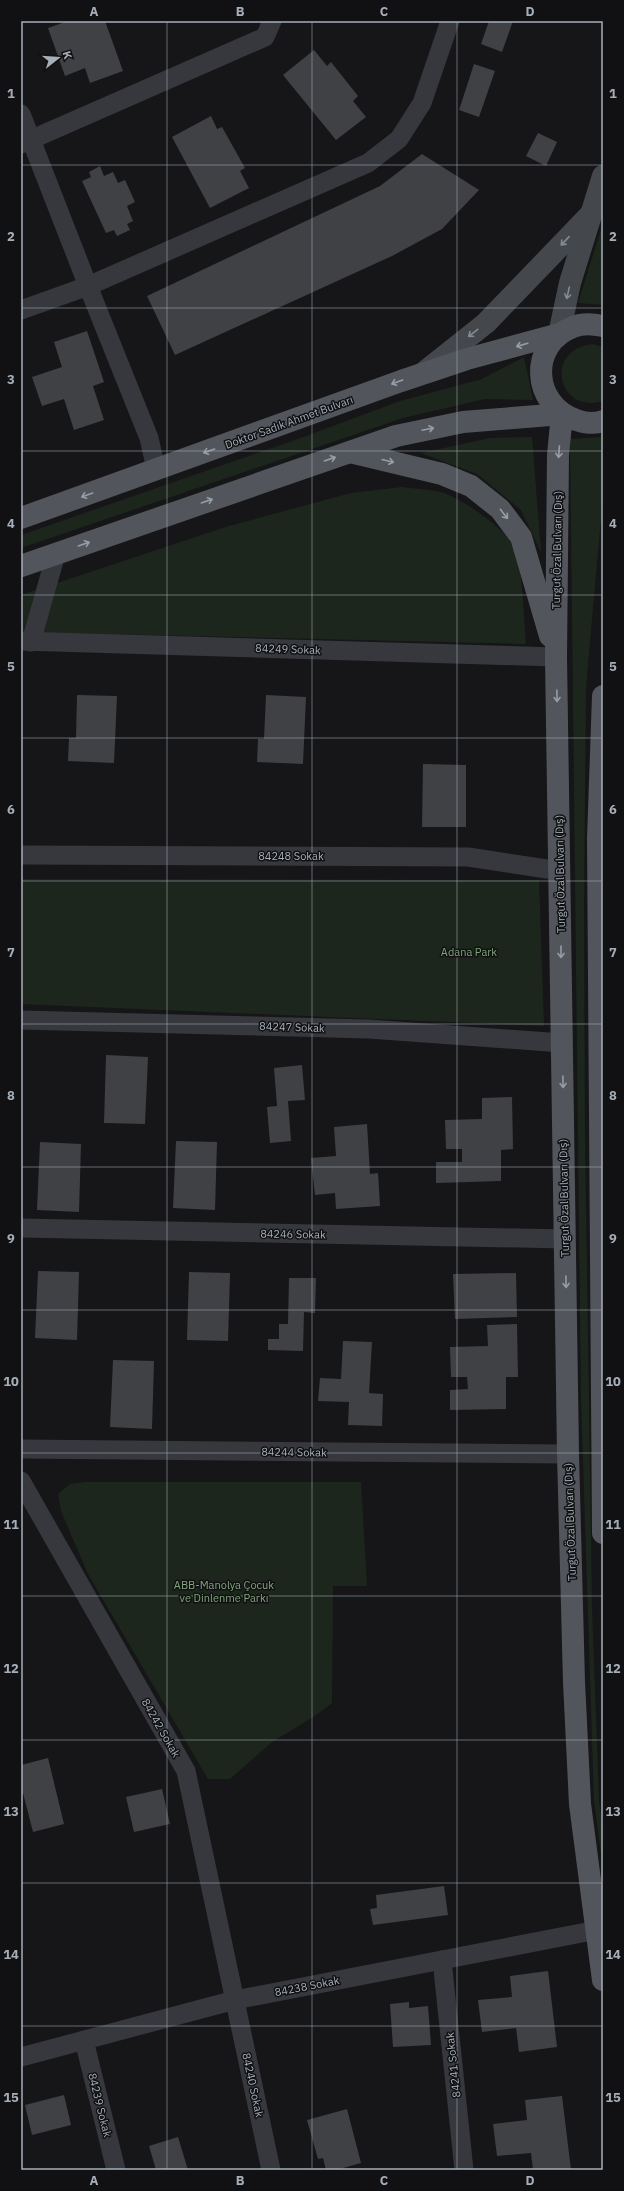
<svg xmlns="http://www.w3.org/2000/svg" width="624" height="2191" font-family="'IBM Plex Sans',sans-serif">
	<style>
		.green { fill: #1d261d }
		.building { fill: #404145 }
		.lines { fill: none; stroke-linecap: round; stroke-linejoin: round }
		.minor { stroke: #36383d; stroke-width: 19 }
		.secondary { stroke: #44484d; stroke-width: 22 }
		.primary { stroke: #52565c; stroke-width: 22 }
		.oneway { stroke: #848b93 }
		.oneway2 { stroke: #959da6 }
		.grid { fill: none; stroke: #a6afb9; stroke-width: 1; stroke-opacity: 0.55 }
		.labels { text-anchor: middle; dominant-baseline: central; stroke-width: 3; stroke-linejoin: round; paint-order: stroke }
		.street-label { font-size: 11px; fill: #a6afb9; stroke: #111113 }
		.park-label { font-size: 11px; fill: #80a67c; stroke: #111113 }
		.neatline { fill: none; stroke: #a6afb9; stroke-width: 1.5 }
		.grid-label { font-size: 13px; text-anchor: middle; font-weight: bold; fill: #a6afb9 }
	</style>
	<rect width="100%" height="100%" fill="#161618"/>
	<g class="green">
		<path d="M 603,223 L 603,305 L 578,303 Z"/>
		<path d="M 592,344 L 603,347 L 603,401 C 558,415 543,350 592,344 Z"/>
		<path d="M 524,357 L 533,400 L 485,399 L 403,418 L 21,548 L 21,535 L 298,439 L 400,401 L 482,379 Z"/>
		<path d="M 532,437 L 541,552 L 521,510 L 477,474 L 421,453 L 490,438 Z"/>
		<path d="M 603,437 L 603,496 L 586,687 L 584,907 L 585,1138 L 592,1607 L 599,1800 L 603,1832 L 603,1869 L 594,1800 L 581,1399 L 570,439 Z"/>
		<path d="M 402,487 C 415,489 431,489 444,493 C 465,501 500,525 512,544 C 523,560 524,622 526,644 L 21,632 L 21,595 L 229,526 L 351,493 Z"/>
		<path d="M 21,879 L 539,880 L 544,1026 L 21,1004 Z"/>
		<path d="M 85,1482 L 361,1482 L 367,1586 L 333,1586 L 332,1703 L 315,1716 L 272,1742 L 230,1779 L 208,1779 L 88,1574 L 61,1511 L 58,1494 L 70,1484 Z"/>
	</g>
	<g class="building">
		<path d="M 68,21 L 105,21 L 123,71 L 90,83 L 85,68 L 65,76 L 48,28 Z"/>
		<path d="M 489,21 L 513,21 L 502,52 L 481,44 Z"/>
		<path d="M 314,50 L 327,66 L 331,62 L 358,96 L 353,101 L 366,117 L 336,140 L 283,75 Z"/>
		<path d="M 474,64 L 495,71 L 479,117 L 459,110 Z"/>
		<path d="M 211,116 L 217,129 L 222,127 L 245,168 L 240,171 L 249,188 L 210,208 L 172,137 Z"/>
		<path d="M 538,133 L 557,142 L 546,166 L 526,156 Z"/>
		<path d="M 422,154 L 479,190 L 442,229 L 392,256 L 175,355 L 147,296 L 380,186 Z"/>
		<path d="M 100,166 L 104,176 L 113,172 L 118,183 L 125,180 L 135,202 L 127,206 L 133,221 L 127,224 L 130,230 L 117,236 L 114,230 L 106,233 L 82,181 L 91,177 L 89,172 Z"/>
		<path d="M 87,331 L 104,382 L 93,386 L 104,420 L 74,430 L 64,399 L 42,406 L 32,377 L 62,367 L 54,342 Z"/>
		<path d="M 77,695 L 117,696 L 114,763 L 68,761 L 69,738 L 76,738 Z"/>
		<path d="M 266,695 L 306,697 L 303,764 L 257,762 L 258,739 L 264,739 Z"/>
		<path d="M 423,764 L 466,765 L 466,827 L 422,827 Z"/>
		<path d="M 106,1055 L 148,1057 L 145,1124 L 104,1123 Z"/>
		<path d="M 302,1065 L 305,1100 L 288,1101 L 291,1141 L 270,1143 L 267,1107 L 277,1106 L 274,1068 Z"/>
		<path d="M 512,1097 L 513,1149 L 501,1150 L 501,1181 L 436,1183 L 436,1162 L 462,1162 L 462,1149 L 446,1149 L 445,1120 L 482,1119 L 482,1098 Z"/>
		<path d="M 367,1124 L 370,1174 L 378,1173 L 380,1206 L 336,1209 L 335,1193 L 315,1195 L 311,1158 L 336,1156 L 334,1127 Z"/>
		<path d="M 176,1141 L 217,1142 L 215,1210 L 173,1208 Z"/>
		<path d="M 40,1142 L 81,1144 L 79,1212 L 37,1210 Z"/>
		<path d="M 38,1271 L 79,1272 L 77,1340 L 35,1338 Z"/>
		<path d="M 189,1272 L 230,1273 L 228,1341 L 187,1340 Z"/>
		<path d="M 516,1273 L 517,1317 L 455,1319 L 453,1274 Z"/>
		<path d="M 289,1278 L 316,1278 L 315,1313 L 304,1312 L 303,1351 L 268,1350 L 268,1339 L 279,1339 L 279,1324 L 288,1324 Z"/>
		<path d="M 517,1324 L 518,1377 L 506,1377 L 506,1409 L 450,1410 L 450,1390 L 468,1389 L 467,1377 L 451,1377 L 450,1347 L 488,1346 L 487,1325 Z"/>
		<path d="M 343,1341 L 372,1342 L 369,1393 L 383,1394 L 382,1426 L 348,1425 L 349,1402 L 318,1401 L 320,1378 L 341,1379 Z"/>
		<path d="M 113,1360 L 154,1361 L 152,1429 L 110,1427 Z"/>
		<path d="M 48,1758 L 64,1824 L 33,1832 L 23,1793 L 21,1794 L 21,1765 Z"/>
		<path d="M 162,1789 L 170,1824 L 134,1832 L 126,1797 Z"/>
		<path d="M 444,1886 L 448,1915 L 373,1925 L 370,1909 L 377,1908 L 376,1895 Z"/>
		<path d="M 548,1971 L 557,2047 L 519,2052 L 516,2028 L 482,2032 L 478,2000 L 512,1997 L 510,1976 Z"/>
		<path d="M 409,2002 L 409,2008 L 428,2006 L 431,2045 L 393,2047 L 390,2004 Z"/>
		<path d="M 64,2095 L 71,2125 L 32,2135 L 25,2105 Z"/>
		<path d="M 562,2096 L 571,2170 L 533,2170 L 531,2153 L 497,2156 L 493,2124 L 527,2120 L 525,2100 Z"/>
		<path d="M 347,2109 L 361,2163 L 336,2170 L 326,2170 L 323,2158 L 318,2159 L 307,2120 Z"/>
		<path d="M 178,2137 L 188,2170 L 156,2170 L 149,2146 Z"/>
	</g>
	<g class="lines">
		<g class="minor">
			<path d="M 21,114 L 88,286 L 149,438 L 156,469"/>
			<path d="M 21,144 L 265,37 L 272,21"/>
			<path d="M 21,310 L 88,286 L 368,163 L 399,139 L 422,103 L 450,21"/>
			<path d="M 21,641 L 556,657"/>
			<path d="M 31,642 L 56,554"/>
			<path d="M 21,855 L 468,857 L 560,871"/>
			<path d="M 21,1020 L 369,1029 L 562,1043"/>
			<path d="M 21,1228 L 565,1239"/>
			<path d="M 21,1449 L 568,1454"/>
			<path d="M 21,1481 L 186,1771 L 271,2170"/>
			<path d="M 442,1960 L 464,2170"/>
			<path d="M 84,2040 L 116,2170"/>
			<path d="M 21,2057 L 235,2000 L 597,1930"/>
		</g>
		<g class="secondary">
			<path d="M 559,334 L 570,283 L 603,176"/>
			<path d="M 423,373 L 486,323 L 592,213"/>
		</g>
		<g class="primary">
			<path d="M 603,326 C 593,324 582,323 573,327 C 528,344 532,405 576,420 C 584,423 595,424 603,421"/>
			<path d="M 562,414 L 558,455 L 556,657 L 568,1454 L 574,1682 L 580,1804 L 603,1980"/>
			<path d="M 350,452 L 442,474 L 471,486 L 500,509 L 521,537 L 550,636"/>
			<path d="M 21,518 L 401,381 L 467,359 L 559,334"/>
			<path d="M 21,566 L 396,436 L 463,422 L 562,414"/>
			<path d="M 603,696 L 598,839 L 603,1533"/>
		</g>
	</g>
	<defs><path id="oneway-shaft" d="M-6 0H5M1.5-3L5.5 0L1.5 3" fill="none" stroke-width="1.6" stroke-linecap="round" stroke-linejoin="round"/></defs>
	<g class="oneway">
		<use href="#oneway-shaft" transform="translate(565 241) rotate(133)"/>
		<use href="#oneway-shaft" transform="translate(568 293) rotate(103)"/>
		<use href="#oneway-shaft" transform="translate(473 333) rotate(142)"/>
	</g>
	<g class="oneway2">
		<use href="#oneway-shaft" transform="translate(522 345) rotate(164)"/>
		<use href="#oneway-shaft" transform="translate(397 382) rotate(160)"/>
		<use href="#oneway-shaft" transform="translate(428 429) rotate(-12)"/>
		<use href="#oneway-shaft" transform="translate(209 451) rotate(161)"/>
		<use href="#oneway-shaft" transform="translate(559 452) rotate(94)"/>
		<use href="#oneway-shaft" transform="translate(330 459) rotate(-19)"/>
		<use href="#oneway-shaft" transform="translate(388 461) rotate(14)"/>
		<use href="#oneway-shaft" transform="translate(87 495) rotate(160)"/>
		<use href="#oneway-shaft" transform="translate(207 501) rotate(-19)"/>
		<use href="#oneway-shaft" transform="translate(504 514) rotate(52)"/>
		<use href="#oneway-shaft" transform="translate(84 544) rotate(-19)"/>
		<use href="#oneway-shaft" transform="translate(557 696) rotate(89)"/>
		<use href="#oneway-shaft" transform="translate(561 952) rotate(90)"/>
		<use href="#oneway-shaft" transform="translate(563 1082) rotate(89)"/>
		<use href="#oneway-shaft" transform="translate(566 1282) rotate(89)"/>
	</g>
	<path class="grid" d="M 167,21 L 167,2170M 312,21 L 312,2170M 457,21 L 457,2170M 21,165 L 603,165M 21,308 L 603,308M 21,451 L 603,451M 21,595 L 603,595M 21,738 L 603,738M 21,881 L 603,881M 21,1024 L 603,1024M 21,1167 L 603,1167M 21,1310 L 603,1310M 21,1453 L 603,1453M 21,1596 L 603,1596M 21,1740 L 603,1740M 21,1883 L 603,1883M 21,2026 L 603,2026"/>
	<g class="labels">
		<g class="street-label">
			<text transform="translate(289 422) rotate(-20)">Doktor Sadık Ahmet Bulvarı</text>
			<text transform="translate(557 550) rotate(-89)">Turgut Özal Bulvarı (Dış)</text>
			<text transform="translate(288 649) rotate(2)">84249 Sokak</text>
			<text x="291" y="856">84248 Sokak</text>
			<text transform="translate(560 874) rotate(-91)">Turgut Özal Bulvarı (Dış)</text>
			<text transform="translate(292 1027) rotate(2)">84247 Sokak</text>
			<text transform="translate(564 1198) rotate(-91)">Turgut Özal Bulvarı (Dış)</text>
			<text transform="translate(293 1234) rotate(1)">84246 Sokak</text>
			<text transform="translate(294 1452) rotate(1)">84244 Sokak</text>
			<text transform="translate(570 1522) rotate(-92)">Turgut Özal Bulvarı (Dış)</text>
			<text transform="translate(161 1728) rotate(60)">84242 Sokak</text>
			<text transform="translate(307 1986) rotate(-11)">84238 Sokak</text>
			<text transform="translate(453 2065) rotate(-96)">84241 Sokak</text>
			<text transform="translate(253 2085) rotate(78)">84240 Sokak</text>
			<text transform="translate(100 2105) rotate(76)">84239 Sokak</text>
		</g>
		<g class="park-label">
			<text x="469" y="952">Adana Park</text>
			<text x="224" y="1585">ABB-Manolya Çocuk<tspan x="224" dy="13">ve Dinlenme Parkı</tspan></text>
		</g>
	</g>
	<rect width="624" height="2191" fill="none" stroke="#111113" stroke-width="44"/>
	<g transform="translate(58 58) rotate(73)" stroke="#111113" stroke-width="3" paint-order="stroke">
	<path d="M0-3L7 15L0 10L-7 15Z" fill="#a6afb9"/>
	<text y="-6" font-size="11" font-weight="bold" text-anchor="middle" fill="#a6afb9">K</text>
	</g>
	<rect x="22" y="22" width="580" height="2147" class="neatline"/>
	<g class="grid-label">
		<text x="94" y="16">A</text>
		<text x="240" y="16">B</text>
		<text x="384" y="16">C</text>
		<text x="530" y="16">D</text>
		<text x="11" y="98">1</text>
		<text x="613" y="98">1</text>
		<text x="11" y="241">2</text>
		<text x="613" y="241">2</text>
		<text x="11" y="384">3</text>
		<text x="613" y="384">3</text>
		<text x="11" y="528">4</text>
		<text x="613" y="528">4</text>
		<text x="11" y="671">5</text>
		<text x="613" y="671">5</text>
		<text x="11" y="814">6</text>
		<text x="613" y="814">6</text>
		<text x="11" y="957">7</text>
		<text x="613" y="957">7</text>
		<text x="11" y="1100">8</text>
		<text x="613" y="1100">8</text>
		<text x="11" y="1243">9</text>
		<text x="613" y="1243">9</text>
		<text x="11" y="1386">10</text>
		<text x="613" y="1386">10</text>
		<text x="11" y="1529">11</text>
		<text x="613" y="1529">11</text>
		<text x="11" y="1673">12</text>
		<text x="613" y="1673">12</text>
		<text x="11" y="1816">13</text>
		<text x="613" y="1816">13</text>
		<text x="11" y="1959">14</text>
		<text x="613" y="1959">14</text>
		<text x="11" y="2102">15</text>
		<text x="613" y="2102">15</text>
		<text x="94" y="2185">A</text>
		<text x="240" y="2185">B</text>
		<text x="384" y="2185">C</text>
		<text x="530" y="2185">D</text>
	</g>
</svg>
